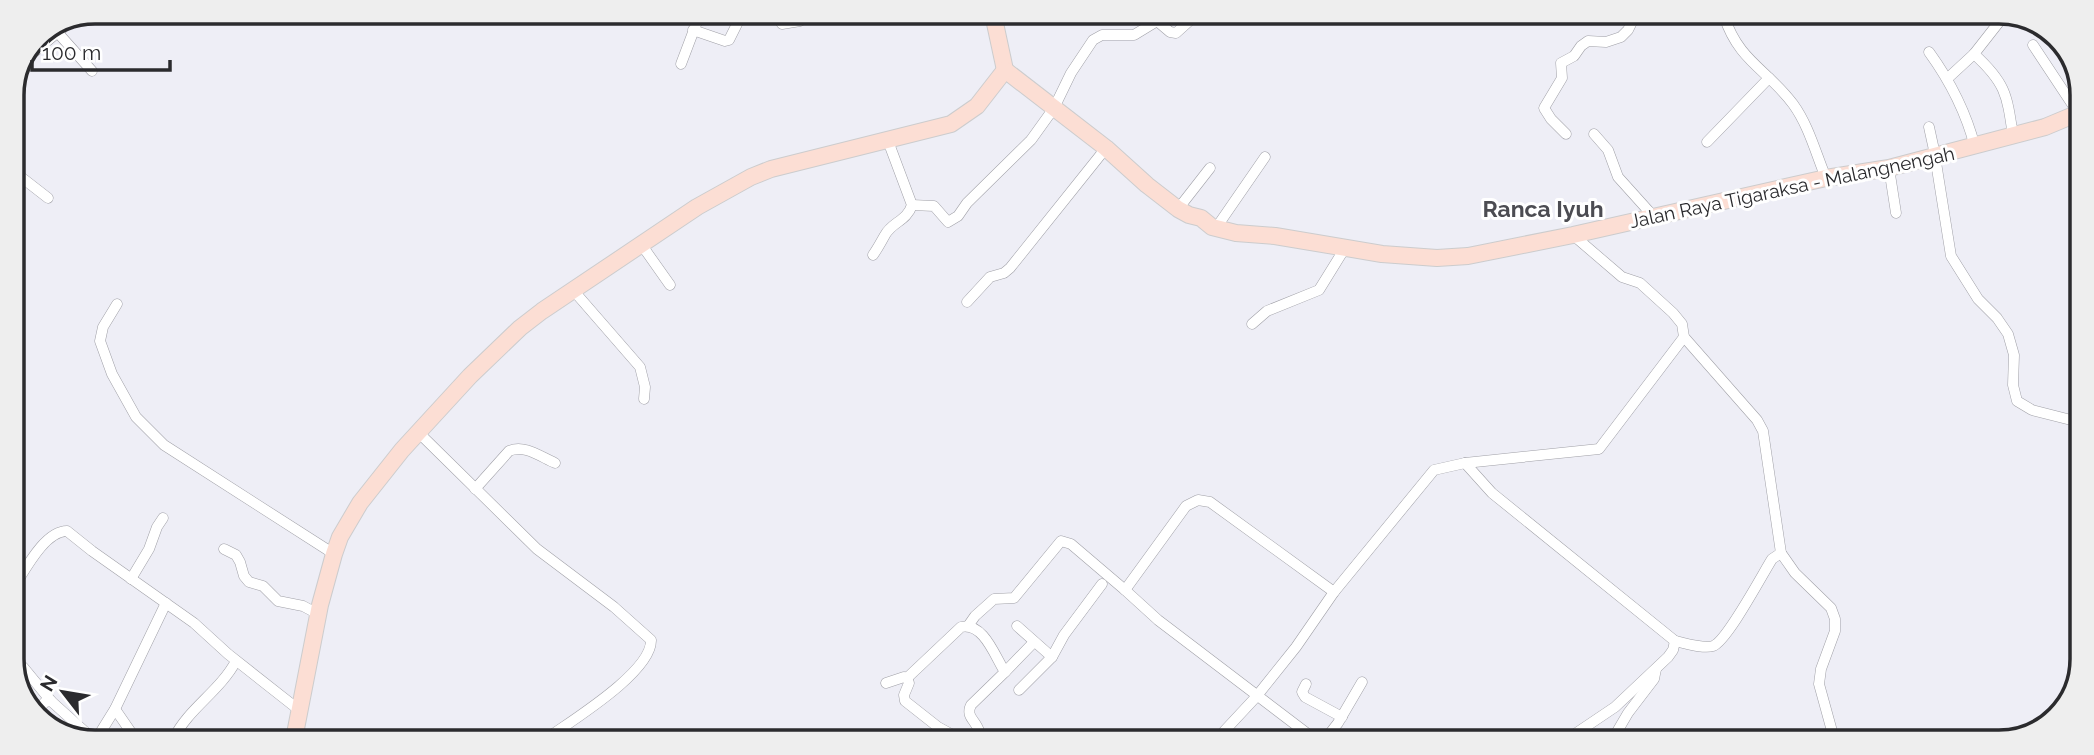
<svg xmlns="http://www.w3.org/2000/svg" width="2094" height="755" font-family="Raleway,sans-serif">
	<style>
		.lines { fill: none; stroke-linecap: round; stroke-linejoin: round }
		.street-casing { stroke: #a0a0a7; stroke-width: 11 }
		.primary-casing { stroke: #cccccd; stroke-width: 18 }
		.street { stroke: #fff; stroke-width: 10 }
		.primary { stroke: #fcded4; stroke-width: 16 }
		.labels { text-anchor: middle; dominant-baseline: central; stroke-width: 6; stroke-linejoin: round; paint-order: stroke }
		.street-label { font-size: 19px; fill: #2b2b2e; stroke: #fff }
		.quarter-label { font-size: 23px; font-weight: bold; fill: #4c4c52; stroke: #fff }
		.rim { fill: none; stroke: #2b2b2e; stroke-width: 3.5 }
	</style>
	<rect width="100%" height="100%" fill="#eeeef6"/>
	<g class="lines">
		<defs>
			<g id="street">
				<path d="M 782,14 L 779,20 L 782,24 L 800,21"/>
				<path d="M 1220,15 L 1228,18 L 1235,15"/>
				<path d="M 1724,16 C 1739,62 1767,69 1793,104 C 1809,126 1816,154 1826,178"/>
				<path d="M 2003,17 L 1974,54 C 2006,83 2007,95 2013,136"/>
				<path d="M 693,30 L 725,41 L 729,40 L 742,14"/>
				<path d="M 58,33 L 92,71"/>
				<path d="M 2033,45 L 2078,113"/>
				<path d="M 1929,52 C 1950,81 1966,112 1975,147"/>
				<path d="M 27,58 L 70,22"/>
				<path d="M 681,64 L 700,14"/>
				<path d="M 1948,78 L 1974,54"/>
				<path d="M 1929,127 L 1934,150 L 1951,256 L 1978,299 L 1997,318 L 2008,334 L 2014,355 L 2013,385 L 2017,401 L 2032,410 L 2079,422"/>
				<path d="M 1566,134 L 1551,119 L 1544,108 L 1562,78 L 1561,63 L 1574,56 L 1581,46 L 1588,41 L 1606,42 L 1621,37 L 1628,30 L 1635,16"/>
				<path d="M 1594,134 L 1608,150 L 1618,177 L 1654,217"/>
				<path d="M 1707,142 L 1769,78"/>
				<path d="M 1889,168 L 1896,213"/>
				<path d="M 12,170 L 48,198"/>
				<path d="M 912,205 L 934,206 L 948,222 L 958,216 L 967,203 L 1031,140 L 1054,108 L 1071,73 L 1093,40 L 1102,35 L 1134,35 L 1157,21 L 1170,32 L 1176,33 L 1196,15"/>
				<path d="M 1178,209 L 1210,168"/>
				<path d="M 1216,228 L 1265,157"/>
				<path d="M 1573,235 L 1622,277 L 1640,283 L 1673,313 L 1682,324 L 1684,337 L 1757,420 L 1763,431 L 1781,553 L 1795,573 L 1831,608 L 1835,619 L 1835,631 L 1821,669 L 1819,684 L 1835,742"/>
				<path d="M 641,244 L 670,285"/>
				<path d="M 873,255 C 878,248 881,242 885,235 C 892,222 907,221 912,205 L 888,141"/>
				<path d="M 573,290 L 640,367 L 645,387 L 644,399"/>
				<path d="M 967,302 L 990,277 L 1004,273 L 1010,268 L 1106,148"/>
				<path d="M 117,304 L 103,327 L 100,341 L 112,374 L 136,417 L 164,445 L 334,554"/>
				<path d="M 1252,324 L 1267,311 L 1319,290 L 1345,248"/>
				<path d="M 419,433 L 537,549 L 614,607 L 651,640 C 652,672 571,721 546,739"/>
				<path d="M 1465,463 L 1492,493 L 1675,641"/>
				<path d="M 475,489 L 509,451 C 524,444 541,457 555,463"/>
				<path d="M 224,549 L 236,555 L 240,562 L 244,576 L 249,582 L 263,586 L 278,601 L 303,606 L 318,614"/>
				<path d="M 131,579 L 149,549 L 157,527 L 163,518"/>
				<path d="M 12,590 C 24,572 44,531 67,531 L 92,551 L 194,623 L 228,654 L 299,710"/>
				<path d="M 1125,590 L 1158,620 L 1317,741"/>
				<path d="M 968,626 L 975,616 L 994,599 L 1014,598 L 1061,541 L 1071,544 L 1125,590 L 1186,506 L 1198,500 L 1210,502 L 1334,592"/>
				<path d="M 1017,626 L 1052,657"/>
				<path d="M 23,667 L 51,701"/>
				<path d="M 1005,672 L 1033,643"/>
				<path d="M 907,678 L 961,627 C 984,622 995,657 1005,672 L 971,705 C 965,717 976,720 979,731 L 976,740"/>
				<path d="M 886,683 L 904,677 L 907,678 L 909,683 L 904,695 L 905,701 L 938,727 L 962,740"/>
				<path d="M 1306,684 L 1302,692 L 1305,697 L 1342,717"/>
				<path d="M 1019,690 L 1052,657 L 1064,635 L 1102,584"/>
				<path d="M 115,709 L 135,738"/>
				<path d="M 34,714 L 45,702 L 51,701 L 92,738"/>
				<path d="M 97,738 L 115,709 L 166,603"/>
				<path d="M 174,738 C 188,709 220,691 236,661"/>
				<path d="M 1215,741 L 1256,697 L 1296,647 L 1334,592 L 1434,470 L 1465,463 L 1599,449 L 1684,337"/>
				<path d="M 1324,741 L 1338,723 L 1362,682"/>
				<path d="M 1563,742 L 1615,707 L 1668,657 L 1673,650 L 1675,641 C 1685,643 1703,649 1713,646 C 1727,641 1762,575 1772,559 L 1781,553"/>
				<path d="M 1611,742 L 1628,713 L 1654,679 L 1656,669"/>
			</g>
			<g id="primary">
				<path d="M 993,14 L 1005,70"/>
				<path d="M 1005,70 L 1106,148 L 1147,185 L 1178,209 L 1189,215 L 1201,218 L 1212,227 L 1236,233 L 1275,236 L 1382,254 L 1437,258 L 1468,256 L 1573,235 L 1826,178 L 1889,168 L 2045,127 L 2081,112"/>
				<path d="M 294,739 L 320,605 L 334,554 L 340,537 L 360,503 L 402,450 L 470,376 L 520,328 L 542,311 L 697,207 L 751,177 L 771,169 L 951,124 L 977,106 L 1005,70"/>
			</g>
		</defs>
		<use href="#street" class="street-casing"/>
		<use href="#primary" class="primary-casing"/>
		<use href="#street" class="street"/>
		<use href="#primary" class="primary"/>
	</g>
	<g class="labels">
		<g class="street-label">
			<text transform="translate(1792 187) rotate(-12)">Jalan Raya Tigaraksa - Malangnengah</text>
		</g>
		<g class="quarter-label">
			<text x="1543" y="208">Ranca Iyuh</text>
		</g>
	</g>
	<path d="M0 0H2094V755H0ZM95 24H1999A71 71 0 0 1 2070 95V659A71 71 0 0 1 1999 730H95A71 71 0 0 1 24 659V95A71 71 0 0 1 95 24Z" fill="#eee" fill-rule="evenodd"/>
	<path class="rim" d="M95 24H1999A71 71 0 0 1 2070 95V659A71 71 0 0 1 1999 730H95A71 71 0 0 1 24 659V95A71 71 0 0 1 95 24Z"/>
	<g transform="translate(63 692) rotate(301)" stroke="#ffffff" stroke-width="5" paint-order="stroke">
	<path d="M0-5L12 26L0 18L-12 26Z" fill="#2b2b2e"/>
	<text y="-10" font-size="19" font-weight="bold" text-anchor="middle" fill="#2b2b2e">N</text>
	</g>
	<path d="M32 60v10h138v-10" fill="none" stroke="#2b2b2e" stroke-width="3.5"/>
	<text x="42" y="60" font-size="21" fill="#2b2b2e" stroke="#ffffff" stroke-width="5" paint-order="stroke">100 m</text>
</svg>
